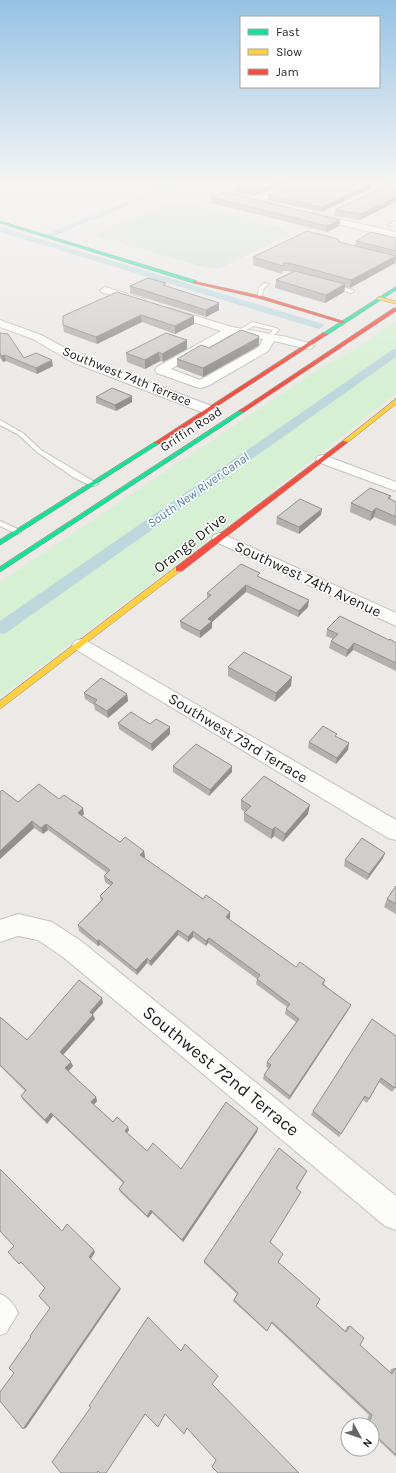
<svg xmlns="http://www.w3.org/2000/svg" width="396" height="1473" font-family="Karla,sans-serif">
	<style>
		.wetland { fill: #d5e1d9 }
		.park { fill: #d5f0d3 }
		.lines { fill: none; stroke-linecap: round; stroke-linejoin: round }
		.canal { fill: #bcd8dd; fill-rule: evenodd }
		.lane-casing { stroke: #c3c2c1; stroke-width: 2 }
		.street-casing { stroke: #c3c2c1; stroke-width: 2 }
		.fast-casing { stroke: #94947f; stroke-width: 1 }
		.slow-casing { stroke: #94947f; stroke-width: 1 }
		.jam-casing { stroke: #94947f; stroke-width: 1 }
		.lane { fill: #fcfcfb; fill-rule: evenodd }
		.street { fill: #fcfcfb; fill-rule: evenodd }
		.fast { fill: #16e098; fill-rule: evenodd }
		.slow { fill: #ffcf43; fill-rule: evenodd }
		.jam { fill: #f24e42; fill-rule: evenodd }
		.wall { fill: #b3b1af }
		.shaded-wall { fill: #92908e }
		.building { fill: #d0cecb; stroke: #92908e }
		.labels { text-anchor: middle; dominant-baseline: central; stroke-width: 3; stroke-linejoin: round; paint-order: stroke }
		.far-street-label { font-size: 13px; fill: #1e1e1e; stroke: #fff }
		.far-water-label { font-size: 13px; font-style: italic; fill: #4d7ba0; stroke: #fff }
		.street-label { font-size: 15px; fill: #1e1e1e; stroke: #fff }
		.near-street-label { font-size: 18px; fill: #1e1e1e; stroke: #fff }
	</style>
	<rect width="100%" height="100%" fill="#ece9e6"/>
	<path class="wetland" d="M 184,202 L 285,229 L 286,236 L 220,268 L 210,269 L 93,235 L 173,203 Z"/>
	<path class="park" d="M 396,321 L 396,393 L 264,498 L 0,697 L 0,582 L 322,367 L 364,343 Z"/>
	<g class="lines">
		<g class="canal">
			<path d="M 179,181 L 189,181 L 51,237 L 48,237 L 44,235 Z"/>
			<path d="M 0,227 L 323,324 L 324,326 L 319,329 L 315,328 L 0,232 Z"/>
			<path d="M 396,349 L 396,357 L 6,633 L 0,634 L 0,621 L 392,350 Z"/>
		</g>
		<defs>
			<g id="lane">
				<path d="M 381,181 L 387,181 L 375,187 L 372,186 Z"/>
				<path d="M 396,221 L 396,224 L 390,226 L 388,225 Z"/>
				<path d="M 264,283 L 269,284 L 264,288 L 261,298 L 257,298 L 259,288 Z"/>
				<path d="M 332,284 L 353,290 L 354,291 L 351,293 L 330,287 L 329,286 Z"/>
				<path d="M 252,322 L 276,328 L 279,330 L 270,339 L 267,337 L 273,330 L 253,326 L 242,333 L 238,333 L 238,331 Z"/>
				<path d="M 0,420 L 23,433 L 41,450 L 98,484 L 94,486 L 91,486 L 73,477 L 37,452 L 19,435 L 0,425 Z"/>
				<path d="M 0,521 L 20,530 L 21,532 L 17,534 L 0,526 Z"/>
				<path d="M 0,1294 C 8,1297 15,1305 18,1313 L 6,1333 L 0,1335 Z"/>
			</g>
			<g id="street">
				<path d="M 295,181 L 306,181 L 258,203 L 255,204 L 251,201 Z"/>
				<path d="M 346,181 L 362,181 L 396,189 L 396,193 L 350,183 Z"/>
				<path d="M 189,184 L 192,184 L 248,197 L 252,199 L 248,201 L 189,188 Z"/>
				<path d="M 314,213 L 396,232 L 396,238 L 311,218 L 310,216 L 311,214 Z"/>
				<path d="M 105,287 L 144,299 L 145,301 L 140,304 L 101,292 L 100,290 Z"/>
				<path d="M 169,308 L 232,327 L 287,337 L 312,344 L 314,346 L 312,348 L 308,349 L 274,341 L 268,351 L 208,386 L 200,388 L 196,387 L 157,373 L 155,370 L 157,367 L 221,331 L 165,313 L 164,311 L 165,309 ZM 232,334 L 263,339 L 259,347 L 200,380 L 171,369 Z"/>
				<path d="M 0,320 L 41,335 L 80,356 L 214,407 L 215,410 L 214,413 L 204,413 L 72,362 L 33,339 L 0,327 Z"/>
				<path d="M 323,455 L 396,482 L 396,491 L 318,462 L 316,459 L 318,456 Z"/>
				<path d="M 220,533 L 396,613 L 396,626 L 214,541 L 212,538 L 214,535 Z"/>
				<path d="M 81,639 L 87,641 L 396,820 L 396,840 L 388,838 L 75,649 L 72,645 L 75,641 Z"/>
				<path d="M 18,914 L 52,922 L 81,941 L 396,1196 L 396,1230 L 385,1226 L 63,957 L 38,940 L 18,936 L 0,942 L 0,920 Z"/>
			</g>
			<g id="fast">
				<path d="M 0,221 L 197,281 L 197,282 L 193,283 L 0,223 Z"/>
				<path d="M 396,287 L 396,290 L 327,335 L 322,334 Z"/>
				<path d="M 242,409 L 244,410 L 244,412 L 0,572 L 0,567 Z"/>
				<path d="M 155,442 L 160,443 L 0,545 L 0,540 Z"/>
			</g>
			<g id="slow">
				<path d="M 379,297 L 396,301 L 396,304 L 377,299 L 377,298 Z"/>
				<path d="M 396,399 L 396,404 L 347,443 L 343,443 L 343,441 Z"/>
				<path d="M 176,567 L 179,567 L 183,569 L 0,709 L 0,701 Z"/>
			</g>
			<g id="jam">
				<path d="M 193,281 L 261,296 L 346,322 L 342,323 L 258,298 L 193,283 Z"/>
				<path d="M 394,308 L 396,308 L 396,311 L 244,412 L 239,411 Z"/>
				<path d="M 323,333 L 328,334 L 159,444 L 154,443 Z"/>
				<path d="M 343,441 L 348,442 L 182,571 L 176,571 L 176,567 Z"/>
			</g>
		</defs>
		<use href="#lane" class="lane-casing"/>
		<use href="#street" class="street-casing"/>
		<use href="#fast" class="fast-casing"/>
		<use href="#slow" class="slow-casing"/>
		<use href="#jam" class="jam-casing"/>
		<use href="#lane" class="lane"/>
		<use href="#street" class="street"/>
		<use href="#fast" class="fast"/>
		<use href="#slow" class="slow"/>
		<use href="#jam" class="jam"/>
	</g>
	<g class="wall">
		<path d="M 252,181 L 291,181 L 254,196 L 237,193 L 237,187 Z"/>
		<path d="M 384,181 L 396,181 L 396,188 L 383,184 Z"/>
		<path d="M 370,189 L 321,212 L 268,200 L 268,195 Z"/>
		<path d="M 396,189 L 360,220 L 334,216 L 335,210 Z"/>
		<path d="M 211,197 L 340,220 L 339,226 L 327,232 L 211,203 Z"/>
		<path d="M 396,238 L 396,258 L 395,263 L 350,288 L 345,287 L 344,292 L 325,303 L 275,288 L 276,280 L 292,272 L 288,271 L 283,271 L 282,274 L 253,265 L 253,257 L 339,242 L 355,246 L 356,241 Z"/>
		<path d="M 130,286 L 166,286 L 219,310 L 206,317 L 130,293 Z"/>
		<path d="M 117,292 L 194,316 L 194,324 L 175,334 L 142,322 L 97,344 L 64,332 L 63,325 Z"/>
		<path d="M 0,333 L 24,358 L 53,366 L 37,374 L 6,361 L 3,362 L 0,358 Z"/>
		<path d="M 187,340 L 187,349 L 163,362 L 160,361 L 145,369 L 127,362 L 126,353 Z"/>
		<path d="M 259,344 L 258,346 L 203,377 L 177,367 L 177,359 L 209,348 Z"/>
		<path d="M 96,397 L 132,402 L 116,411 L 96,403 Z"/>
		<path d="M 391,496 L 390,499 L 396,502 L 396,526 L 374,517 L 370,521 L 350,512 L 351,503 Z"/>
		<path d="M 321,515 L 299,534 L 276,524 L 277,517 Z"/>
		<path d="M 259,577 L 308,607 L 298,617 L 246,592 L 212,622 L 212,628 L 200,638 L 181,628 L 180,621 L 207,599 L 207,593 Z"/>
		<path d="M 327,629 L 389,640 L 396,643 L 396,671 L 353,650 L 346,657 L 329,648 L 331,641 L 333,639 L 326,636 Z"/>
		<path d="M 228,667 L 291,686 L 275,702 L 228,676 Z"/>
		<path d="M 84,693 L 127,694 L 128,701 L 108,718 L 95,710 L 94,705 L 85,699 Z"/>
		<path d="M 118,723 L 150,724 L 170,727 L 170,734 L 152,751 L 119,729 Z"/>
		<path d="M 336,736 L 348,750 L 336,764 L 308,748 L 309,742 Z"/>
		<path d="M 173,766 L 232,766 L 232,772 L 209,796 L 173,772 Z"/>
		<path d="M 0,792 L 18,802 L 59,799 L 84,814 L 82,816 L 120,842 L 144,851 L 145,857 L 144,858 L 203,899 L 230,912 L 230,918 L 229,919 L 296,967 L 325,980 L 324,984 L 349,1009 L 289,1100 L 263,1079 L 264,1075 L 268,1068 L 266,1066 L 267,1062 L 296,1022 L 285,1014 L 286,1009 L 287,1007 L 256,984 L 257,979 L 208,943 L 206,946 L 193,937 L 188,942 L 178,935 L 151,966 L 147,963 L 137,975 L 100,945 L 98,946 L 79,931 L 78,925 L 101,901 L 100,896 L 111,886 L 105,882 L 104,876 L 107,873 L 48,830 L 43,834 L 34,828 L 0,859 Z"/>
		<path d="M 241,800 L 308,814 L 283,842 L 274,836 L 271,839 L 244,821 L 244,813 L 245,812 L 241,809 Z"/>
		<path d="M 385,853 L 383,858 L 367,880 L 344,866 L 345,860 Z"/>
		<path d="M 396,886 L 396,914 L 384,907 L 387,899 Z"/>
		<path d="M 103,1003 L 93,1014 L 95,1019 L 63,1055 L 73,1066 L 68,1071 L 96,1097 L 97,1101 L 94,1105 L 113,1122 L 129,1130 L 127,1133 L 147,1151 L 181,1169 L 257,1132 L 183,1242 L 152,1213 L 148,1218 L 120,1192 L 119,1189 L 123,1183 L 53,1116 L 47,1124 L 23,1100 L 21,1096 L 25,1091 L 0,1066 L 0,1017 L 27,1040 Z"/>
		<path d="M 396,1036 L 396,1087 L 392,1092 L 379,1082 L 367,1103 L 363,1100 L 339,1137 L 311,1115 L 313,1111 Z"/>
		<path d="M 307,1171 L 297,1189 L 270,1242 L 278,1262 L 316,1306 L 345,1331 L 347,1326 L 350,1326 L 360,1345 L 390,1372 L 391,1369 L 395,1368 L 396,1370 L 396,1457 L 372,1434 L 372,1425 L 364,1425 L 369,1415 L 271,1323 L 266,1331 L 233,1301 L 237,1294 L 204,1263 L 204,1261 Z"/>
	</g>
	<g class="shaded-wall">
		<path d="M 278,181 L 291,181 L 254,196 L 254,191 Z"/>
		<path d="M 371,184 L 370,189 L 321,212 L 321,207 Z"/>
		<path d="M 396,197 L 396,202 L 360,220 L 361,214 Z"/>
		<path d="M 340,220 L 339,226 L 327,232 L 327,226 Z"/>
		<path d="M 396,256 L 395,263 L 350,288 L 351,280 Z"/>
		<path d="M 345,284 L 344,292 L 325,303 L 326,295 Z"/>
		<path d="M 219,303 L 219,310 L 206,317 L 206,310 Z"/>
		<path d="M 141,315 L 142,322 L 97,344 L 96,337 Z"/>
		<path d="M 194,316 L 194,324 L 175,334 L 175,326 Z"/>
		<path d="M 259,336 L 259,344 L 258,346 L 203,377 L 203,368 Z"/>
		<path d="M 187,340 L 187,349 L 163,362 L 162,354 Z"/>
		<path d="M 159,352 L 160,361 L 145,369 L 145,360 Z"/>
		<path d="M 5,355 L 6,361 L 3,362 L 1,356 Z"/>
		<path d="M 52,360 L 53,366 L 37,374 L 36,368 Z"/>
		<path d="M 132,396 L 132,402 L 116,411 L 115,405 Z"/>
		<path d="M 376,508 L 374,517 L 370,521 L 372,512 Z"/>
		<path d="M 322,509 L 321,515 L 299,534 L 299,527 Z"/>
		<path d="M 246,585 L 246,592 L 212,622 L 212,628 L 200,638 L 200,631 L 208,619 Z"/>
		<path d="M 309,600 L 308,607 L 298,617 L 299,611 Z"/>
		<path d="M 354,643 L 353,650 L 346,657 L 348,650 Z"/>
		<path d="M 292,677 L 291,686 L 275,702 L 276,693 Z"/>
		<path d="M 127,694 L 128,701 L 108,718 L 107,711 Z"/>
		<path d="M 170,727 L 170,734 L 152,751 L 151,744 Z"/>
		<path d="M 349,743 L 348,750 L 336,764 L 337,758 Z"/>
		<path d="M 232,766 L 232,772 L 209,796 L 210,790 Z"/>
		<path d="M 310,805 L 308,814 L 283,842 L 285,834 Z"/>
		<path d="M 83,808 L 84,814 L 79,819 L 78,813 Z"/>
		<path d="M 32,821 L 34,828 L 0,859 L 0,851 Z"/>
		<path d="M 46,824 L 48,830 L 43,834 L 41,828 Z"/>
		<path d="M 275,827 L 274,836 L 271,839 L 272,830 Z"/>
		<path d="M 144,851 L 145,857 L 141,861 L 140,855 Z"/>
		<path d="M 385,853 L 383,858 L 367,880 L 369,874 Z"/>
		<path d="M 230,912 L 230,918 L 226,922 L 226,917 Z"/>
		<path d="M 178,930 L 178,935 L 151,966 L 150,961 Z"/>
		<path d="M 193,931 L 193,937 L 188,942 L 188,937 Z"/>
		<path d="M 209,938 L 208,943 L 206,946 L 206,941 Z"/>
		<path d="M 99,940 L 100,945 L 98,946 L 97,941 Z"/>
		<path d="M 147,958 L 147,963 L 137,975 L 136,970 Z"/>
		<path d="M 102,998 L 103,1003 L 91,1016 L 90,1012 Z"/>
		<path d="M 351,1005 L 349,1009 L 289,1100 L 290,1096 Z"/>
		<path d="M 93,1015 L 95,1019 L 62,1056 L 60,1052 Z"/>
		<path d="M 71,1062 L 73,1066 L 67,1073 L 65,1068 Z"/>
		<path d="M 96,1097 L 97,1101 L 93,1106 L 91,1102 Z"/>
		<path d="M 51,1113 L 53,1116 L 47,1124 L 45,1120 Z"/>
		<path d="M 128,1127 L 129,1130 L 126,1134 L 125,1131 Z"/>
		<path d="M 258,1128 L 257,1132 L 183,1242 L 182,1240 Z"/>
		<path d="M 151,1210 L 152,1213 L 148,1218 L 147,1216 Z"/>
		<path d="M 94,1250 L 95,1252 L 91,1259 L 89,1257 Z"/>
		<path d="M 120,1288 L 121,1289 L 26,1428 L 23,1429 Z"/>
		<path d="M 146,1413 L 106,1473 L 145,1414 Z"/>
	</g>
	<g class="building">
		<path d="M 252,181 L 278,181 L 254,191 L 237,187 Z"/>
		<path d="M 298,181 L 361,181 L 371,184 L 321,207 L 268,195 Z"/>
		<path d="M 384,187 L 396,189 L 396,197 L 361,214 L 335,210 Z"/>
		<path d="M 224,192 L 340,220 L 327,226 L 211,197 Z"/>
		<path d="M 307,231 L 338,239 L 339,242 L 396,256 L 351,280 L 289,263 L 284,263 L 283,266 L 253,257 Z"/>
		<path d="M 371,232 L 396,238 L 396,251 L 356,241 Z"/>
		<path d="M 295,271 L 345,284 L 326,295 L 276,280 Z"/>
		<path d="M 148,278 L 166,283 L 163,285 L 219,303 L 206,310 L 130,286 Z"/>
		<path d="M 117,292 L 194,316 L 175,326 L 141,315 L 96,337 L 63,325 L 63,316 Z"/>
		<path d="M 241,330 L 259,336 L 258,338 L 203,368 L 177,359 L 201,345 L 209,348 Z"/>
		<path d="M 0,333 L 8,334 L 24,358 L 36,353 L 52,360 L 36,368 L 5,355 L 1,356 L 0,353 Z"/>
		<path d="M 166,333 L 187,340 L 162,354 L 159,352 L 145,360 L 126,353 Z"/>
		<path d="M 112,388 L 132,396 L 115,405 L 96,397 Z"/>
		<path d="M 370,488 L 391,496 L 388,498 L 396,502 L 396,517 L 376,508 L 372,512 L 351,503 Z"/>
		<path d="M 300,499 L 322,509 L 299,527 L 277,517 Z"/>
		<path d="M 241,564 L 260,573 L 257,576 L 309,600 L 299,611 L 246,585 L 208,619 L 212,621 L 200,631 L 180,621 L 211,595 L 207,593 Z"/>
		<path d="M 340,616 L 389,640 L 390,639 L 396,643 L 396,663 L 354,643 L 348,650 L 331,641 L 338,634 L 327,629 Z"/>
		<path d="M 244,652 L 292,677 L 276,693 L 228,667 Z"/>
		<path d="M 101,678 L 127,694 L 107,711 L 94,703 L 97,700 L 84,693 Z"/>
		<path d="M 131,712 L 150,724 L 156,719 L 170,727 L 151,744 L 118,723 Z"/>
		<path d="M 323,726 L 337,734 L 335,736 L 349,743 L 337,758 L 309,742 Z"/>
		<path d="M 196,744 L 232,766 L 210,790 L 173,766 Z"/>
		<path d="M 264,776 L 310,805 L 285,834 L 275,827 L 272,830 L 244,813 L 251,806 L 241,800 Z"/>
		<path d="M 39,784 L 59,799 L 64,795 L 83,808 L 78,813 L 120,842 L 125,837 L 144,851 L 140,855 L 203,899 L 206,895 L 230,912 L 226,917 L 296,967 L 300,962 L 325,980 L 322,984 L 351,1005 L 290,1096 L 264,1075 L 271,1065 L 267,1062 L 299,1019 L 286,1009 L 290,1004 L 257,979 L 260,975 L 209,938 L 206,941 L 193,931 L 188,937 L 178,930 L 150,961 L 147,958 L 136,970 L 99,940 L 97,941 L 78,925 L 103,899 L 100,896 L 113,883 L 104,876 L 110,870 L 46,824 L 41,828 L 32,821 L 0,851 L 0,792 L 2,790 L 18,802 Z"/>
		<path d="M 362,838 L 385,853 L 369,874 L 345,860 Z"/>
		<path d="M 396,886 L 396,904 L 387,899 Z"/>
		<path d="M 79,980 L 102,998 L 90,1012 L 93,1015 L 60,1052 L 71,1062 L 65,1068 L 96,1097 L 91,1102 L 113,1122 L 117,1117 L 128,1127 L 125,1131 L 147,1151 L 153,1143 L 181,1169 L 226,1102 L 258,1128 L 182,1240 L 151,1210 L 147,1216 L 119,1189 L 124,1182 L 51,1113 L 45,1120 L 21,1096 L 26,1090 L 0,1065 L 0,1017 L 27,1040 Z"/>
		<path d="M 372,1019 L 396,1036 L 396,1086 L 395,1088 L 381,1078 L 369,1099 L 365,1096 L 341,1134 L 313,1111 Z"/>
		<path d="M 279,1148 L 307,1171 L 296,1188 L 301,1192 L 270,1242 L 283,1254 L 278,1262 L 320,1299 L 316,1306 L 346,1332 L 350,1326 L 364,1338 L 360,1345 L 392,1374 L 395,1368 L 396,1370 L 396,1455 L 372,1432 L 372,1425 L 368,1425 L 372,1415 L 272,1322 L 267,1331 L 234,1300 L 238,1293 L 204,1261 Z"/>
		<path d="M 0,1169 L 62,1231 L 67,1224 L 94,1250 L 89,1257 L 120,1288 L 23,1429 L 0,1401 L 0,1392 L 14,1373 L 9,1368 L 31,1337 L 30,1336 L 50,1308 L 39,1296 L 45,1288 L 21,1262 L 19,1264 L 8,1252 L 14,1246 L 0,1231 Z"/>
		<path d="M 148,1317 L 181,1351 L 185,1344 L 218,1376 L 212,1384 L 299,1473 L 218,1473 L 212,1467 L 216,1460 L 187,1428 L 184,1434 L 165,1414 L 158,1427 L 145,1414 L 106,1473 L 100,1473 L 98,1471 L 97,1473 L 61,1473 L 52,1462 L 91,1407 L 89,1406 Z"/>
	</g>
	<linearGradient id="sky" x2="0" y2="1"><stop stop-color="#96c2e4"/><stop offset="0.47" stop-color="#f6f5f4"/><stop offset="1" stop-color="#f6f5f4" stop-opacity="0"/></linearGradient>
	<rect width="396" height="387" fill="url(#sky)"/>
	<g class="labels">
		<g class="far-street-label">
			<text transform="translate(127 376) rotate(22)">Southwest 74th Terrace</text>
			<text transform="translate(191 429) rotate(-33)">Griffin Road</text>
		</g>
		<g class="far-water-label">
			<text transform="translate(198 490) rotate(-35)">South New River Canal</text>
		</g>
		<g class="street-label">
			<text transform="translate(190 543) rotate(-38)">Orange Drive</text>
			<text transform="translate(308 579) rotate(25)">Southwest 74th Avenue</text>
			<text transform="translate(238 738) rotate(31)">Southwest 73rd Terrace</text>
		</g>
		<g class="near-street-label">
			<text transform="translate(221 1071) rotate(39)">Southwest 72nd Terrace</text>
		</g>
	</g>
	<rect x="240" y="16" width="140" height="72" fill="#ffffff" stroke="#a5a5a5"/>
	<rect x="248" y="29" width="20" height="6" fill="#16e098" stroke="#a5a5a5"/>
	<text x="276" y="36" font-size="12" fill="#1e1e1e">Fast</text>
	<rect x="248" y="49" width="20" height="6" fill="#ffcf43" stroke="#a5a5a5"/>
	<text x="276" y="56" font-size="12" fill="#1e1e1e">Slow</text>
	<rect x="248" y="69" width="20" height="6" fill="#f24e42" stroke="#a5a5a5"/>
	<text x="276" y="76" font-size="12" fill="#1e1e1e">Jam</text>
	<g transform="translate(360 1437) rotate(130)"><circle r="19" fill="#ffffff" stroke="#a5a5a5"/>
	<path d="M0-3L7 15L0 10L-7 15Z" fill="#666564"/>
	<text y="-6" font-size="11" font-weight="bold" text-anchor="middle" fill="#1e1e1e">N</text>
	</g>
</svg>
